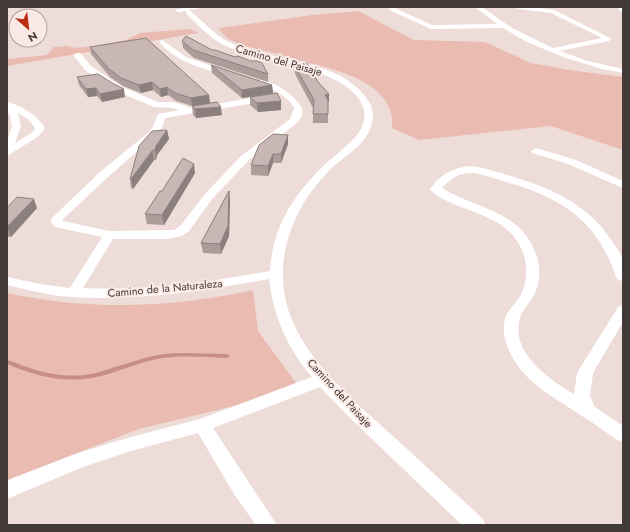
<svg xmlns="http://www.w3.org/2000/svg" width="630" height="532" font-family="Jost,sans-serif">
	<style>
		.green { fill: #eabbb0 }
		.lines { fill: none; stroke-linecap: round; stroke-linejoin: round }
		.stream { fill: #c78f83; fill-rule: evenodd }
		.minor { fill: #fff; fill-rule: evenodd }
		.wall { fill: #ac9d9b }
		.shaded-wall { fill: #8c807e }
		.building { fill: #c8b7b4; stroke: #8c807e }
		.labels { text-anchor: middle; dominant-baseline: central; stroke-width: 4; stroke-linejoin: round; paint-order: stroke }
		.street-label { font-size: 11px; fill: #423b39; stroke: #fbe9e5 }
	</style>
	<rect width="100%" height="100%" fill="#eedcd8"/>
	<g class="green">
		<path d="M 358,11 L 414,40 L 485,42 L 531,63 L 569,70 L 623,77 L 623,150 L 551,126 L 419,140 L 392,128 C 397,84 338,70 305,62 C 291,58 276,53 261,50 C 247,46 226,43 219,28 L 313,15 Z"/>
		<path d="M 190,29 L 198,33 L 7,66 L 7,59 L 47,55 L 54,47 L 67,46 L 76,48 L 94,46 L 126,40 L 140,33 Z"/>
		<path d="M 253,290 L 258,331 L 296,383 L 242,404 L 139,429 L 7,480 L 7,293 C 90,311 171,308 253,290 Z"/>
	</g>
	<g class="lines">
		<path class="stream" d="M 183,353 L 227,354 L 229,355 L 230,356 L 229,357 L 227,358 C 204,357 180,355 157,359 C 136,363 117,373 96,377 C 66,384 35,376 7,364 L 7,360 C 15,362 22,366 30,368 C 47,374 66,377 85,375 C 101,373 116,366 132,362 C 149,356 165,353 183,353 Z"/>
		<g class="minor">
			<path d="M 188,7 L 206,7 L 189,10 C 204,21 215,37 233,44 C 275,62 343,59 369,102 C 376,113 373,126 366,137 C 356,151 340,159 328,172 C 290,211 270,267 292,320 C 312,367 356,403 393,436 C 423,464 453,491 483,519 L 486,525 L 462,525 L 351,419 L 320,387 L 213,428 L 277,525 L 256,525 L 234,494 L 198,433 L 131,451 L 83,467 L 7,499 L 7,482 L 11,479 L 78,453 L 131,437 L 200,419 L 312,377 C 288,349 273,316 269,279 C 204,291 139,301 73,297 C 51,296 28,290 7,285 L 7,277 L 40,284 L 70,288 L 102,237 L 55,227 L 50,221 L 54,216 L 100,172 L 149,132 L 153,126 L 158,114 L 180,110 L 172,108 L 154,107 L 116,91 L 85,70 L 73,55 L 77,53 L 80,53 L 91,66 L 122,87 L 158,102 L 173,102 L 192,108 L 267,95 L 271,98 L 267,101 L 165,118 L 163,126 L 155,136 L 108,177 L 62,220 L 63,221 L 109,231 L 174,230 L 181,225 L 205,194 L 241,156 L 290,119 L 294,108 C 286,93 269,88 253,84 L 253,80 C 269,77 295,94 302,108 L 302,116 L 297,123 L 249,160 L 213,198 L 189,231 L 182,236 L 168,239 L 113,239 L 83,288 C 146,291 208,282 270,271 C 273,217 304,181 344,148 C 356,138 367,126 364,110 C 354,68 262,62 228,47 C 211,40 199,26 186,13 L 186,11 L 178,12 L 175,10 Z"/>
			<path d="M 390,7 L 396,7 L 395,8 L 432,25 L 497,24 L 475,7 L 482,7 L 512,28 L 553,48 L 602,38 L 551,13 L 518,9 L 515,7 L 534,7 L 554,10 L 612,39 L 609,41 L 560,51 L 588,61 L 623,69 L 623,73 L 602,69 L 563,57 L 525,41 L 503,28 L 431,29 L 389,10 Z"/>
			<path d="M 620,7 L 623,7 L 623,13 L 618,9 Z"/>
			<path d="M 162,40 L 186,57 L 232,73 L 228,75 L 225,75 C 201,68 177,62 160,43 L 160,41 Z"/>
			<path d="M 8,102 C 22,106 37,115 45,128 L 39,136 L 7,156 L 7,141 L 12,126 L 10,116 L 7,110 ZM 18,113 L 28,119 L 35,128 L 33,132 L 15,143 L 21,126 Z"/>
			<path d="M 536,148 L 576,160 L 623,181 L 623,188 L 568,164 L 532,153 L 531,151 Z"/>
			<path d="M 469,166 C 484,167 497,172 511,176 C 552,189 587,203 612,241 C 616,247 621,253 623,260 C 624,266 623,275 623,281 L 618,280 L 616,277 C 598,221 560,197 506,182 C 478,174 464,164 442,188 C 468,205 503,208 524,233 C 539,251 545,276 533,297 C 529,304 522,310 520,318 C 510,353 549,379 574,394 L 577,373 L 618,307 L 623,305 L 623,322 L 593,373 L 590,396 L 595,407 L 623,426 L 623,442 L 617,440 C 605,432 594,423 582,416 C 561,402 538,390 521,370 C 510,356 499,335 506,316 C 509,309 516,303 520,296 C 529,280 528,260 519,244 C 504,218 472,213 447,201 C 441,198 433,194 430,189 C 440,175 452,168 469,166 Z"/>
		</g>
	</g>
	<g class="wall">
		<path d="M 182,41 L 235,57 L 268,74 L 268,82 L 194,58 L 183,48 Z"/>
		<path d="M 90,47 L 209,95 L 210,104 L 222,115 L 196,118 L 193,115 L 192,106 L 176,101 L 168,95 L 161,97 L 153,90 L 141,93 L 123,86 L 110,77 L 91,54 Z"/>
		<path d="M 211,65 L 272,85 L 273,93 L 281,110 L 258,112 L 250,105 L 250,97 L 242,98 L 212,73 Z"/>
		<path d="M 295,66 L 329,102 L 328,102 L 328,123 L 313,123 L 313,108 L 295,74 Z"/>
		<path d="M 77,77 L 125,97 L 102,102 L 97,96 L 88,97 L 79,85 Z"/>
		<path d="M 167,130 L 169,139 L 157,155 L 156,160 L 154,160 L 133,189 L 131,188 L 130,179 Z"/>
		<path d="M 288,144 L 281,163 L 273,163 L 268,176 L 251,175 L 251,165 Z"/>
		<path d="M 195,173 L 164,225 L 147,224 L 145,214 L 162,191 Z"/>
		<path d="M 229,191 L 230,201 L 229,236 L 221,254 L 203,253 L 201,243 Z"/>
		<path d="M 7,208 L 37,208 L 11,237 L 7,237 Z"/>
	</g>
	<g class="shaded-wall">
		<path d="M 152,82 L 153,90 L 141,93 L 139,85 Z"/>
		<path d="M 272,85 L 273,93 L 242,98 L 242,90 Z"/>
		<path d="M 167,87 L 168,95 L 161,97 L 160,89 Z"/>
		<path d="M 96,88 L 97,96 L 88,97 L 86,89 Z"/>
		<path d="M 124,89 L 125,97 L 102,102 L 100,94 Z"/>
		<path d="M 329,94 L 329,102 L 325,103 L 325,95 Z"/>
		<path d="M 209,95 L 210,104 L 192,106 L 191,98 Z"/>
		<path d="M 281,101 L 281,110 L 258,112 L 257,103 Z"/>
		<path d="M 221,107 L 222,115 L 196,118 L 195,109 Z"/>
		<path d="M 167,130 L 169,139 L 157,155 L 156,160 L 155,150 L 156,146 Z"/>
		<path d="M 288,135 L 288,144 L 281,163 L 281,154 Z"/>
		<path d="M 152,151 L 154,160 L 133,189 L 131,179 Z"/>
		<path d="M 273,154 L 273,163 L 268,176 L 268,166 Z"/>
		<path d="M 194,164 L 195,173 L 164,225 L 162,215 Z"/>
		<path d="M 229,191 L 230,201 L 229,236 L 221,254 L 220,244 Z"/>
		<path d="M 34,199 L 37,208 L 11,237 L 7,227 Z"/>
	</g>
	<g class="building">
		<path d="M 186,36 L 212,50 L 215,50 L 235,57 L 238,56 L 250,61 L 257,61 L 262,63 L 268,74 L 193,50 L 182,41 Z"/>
		<path d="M 146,38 L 209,95 L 191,98 L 175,93 L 167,87 L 160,89 L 152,82 L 139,85 L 121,78 L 109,69 L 90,47 Z"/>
		<path d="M 307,63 L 318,82 L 329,94 L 325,95 L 328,100 L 328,114 L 313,114 L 314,100 L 295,66 L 298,68 Z"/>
		<path d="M 211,65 L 272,85 L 242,90 Z"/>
		<path d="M 98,74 L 114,84 L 124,89 L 100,94 L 96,88 L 86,89 L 77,77 Z"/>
		<path d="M 277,93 L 281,101 L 257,103 L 250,97 Z"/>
		<path d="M 217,102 L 221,107 L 195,109 L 192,106 Z"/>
		<path d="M 167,130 L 156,146 L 155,150 L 152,151 L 131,179 L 130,179 L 139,146 L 152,131 Z"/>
		<path d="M 273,134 L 288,135 L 281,154 L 273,154 L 268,166 L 251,165 L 259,145 Z"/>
		<path d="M 183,158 L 194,164 L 162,215 L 145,214 L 160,191 L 162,191 Z"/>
		<path d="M 229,191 L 228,226 L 220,244 L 201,243 Z"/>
		<path d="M 17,197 L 34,199 L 7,227 L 7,208 Z"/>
	</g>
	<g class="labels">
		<g class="street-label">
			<text transform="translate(279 60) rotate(16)">Camino del Paisaje</text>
			<text transform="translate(165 288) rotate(-5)">Camino de la Naturaleza</text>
			<text transform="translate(340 393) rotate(47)">Camino del Paisaje</text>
		</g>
	</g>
	<rect width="630" height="532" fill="none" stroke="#423b39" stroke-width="16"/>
	<g transform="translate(28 28) rotate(152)"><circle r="19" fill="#fbe9e5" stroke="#b1a3a0"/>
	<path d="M0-3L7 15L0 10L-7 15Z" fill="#ba2e13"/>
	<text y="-6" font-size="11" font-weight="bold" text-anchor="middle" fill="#423b39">N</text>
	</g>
</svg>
